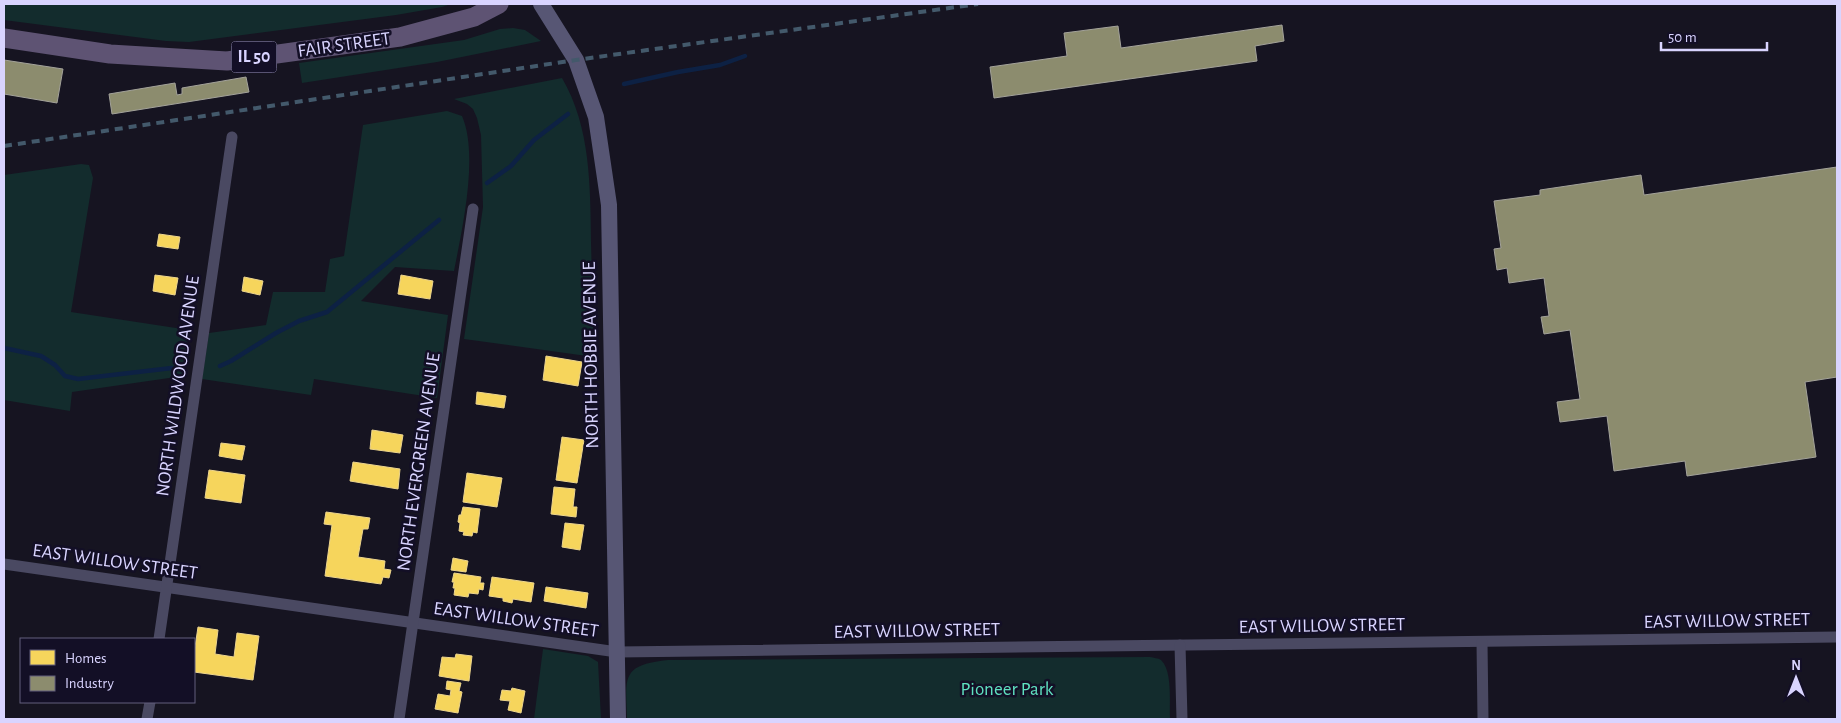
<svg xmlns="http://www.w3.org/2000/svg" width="1841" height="723" font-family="'Alegreya Sans',sans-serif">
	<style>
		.green { fill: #132c2d }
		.homes { fill: #f6d55c; stroke: #edd58d }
		.industry { fill: #8c8c6e; stroke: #a3a29a }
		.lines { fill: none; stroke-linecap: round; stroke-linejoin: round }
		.stream { stroke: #0d2144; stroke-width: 4.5 }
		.minor { stroke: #4a4962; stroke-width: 11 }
		.secondary { stroke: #575674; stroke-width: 16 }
		.primary { stroke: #5e5373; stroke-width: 19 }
		.rail { stroke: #43596b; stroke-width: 4; stroke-dasharray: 8 6; stroke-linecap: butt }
		.labels { text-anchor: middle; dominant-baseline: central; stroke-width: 5; stroke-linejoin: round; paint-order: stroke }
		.shield { fill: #130f26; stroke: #9e99be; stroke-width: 1 }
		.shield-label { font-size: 18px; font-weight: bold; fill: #d9d4ff }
		.street-label { font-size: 19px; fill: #d9d4ff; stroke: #130f26 }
		.park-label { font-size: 19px; fill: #5fe0c0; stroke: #130f26 }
	</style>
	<rect width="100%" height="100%" fill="#161421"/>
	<g class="green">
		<path d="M 4,4 L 451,4 L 442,7 L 396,15 L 189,42 L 166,41 L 4,20 Z"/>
		<path d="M 513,28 L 525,30 L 541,41 L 437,62 L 302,83 L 299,63 L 464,40 L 500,29 Z"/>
		<path d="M 562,78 C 591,128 590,186 591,242 C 592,280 593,318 594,357 L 464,339 L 483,207 L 481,135 L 477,118 L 473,109 L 467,104 L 454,99 Z"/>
		<path d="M 447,111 L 462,116 C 479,155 462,230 454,271 L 395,267 L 361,301 L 448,315 L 437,398 L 314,379 L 311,395 L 202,379 L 209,333 L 266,325 L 273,292 L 325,292 L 330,259 L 344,256 L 363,125 Z"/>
		<path d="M 81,164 L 89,165 L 93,178 L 71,312 L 189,330 L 183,376 L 72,392 L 70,411 L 4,400 L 4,175 Z"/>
		<path d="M 543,649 L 588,656 L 598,662 L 601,719 L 534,719 Z"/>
		<path d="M 1150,657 C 1154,658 1158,658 1161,660 C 1173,671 1169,704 1170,719 L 627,719 C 626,678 620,665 668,660 Z"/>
	</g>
	<g class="homes">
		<path d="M 159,234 L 180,237 L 178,249 L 157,246 Z"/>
		<path d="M 155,275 L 178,278 L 175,295 L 153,291 Z"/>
		<path d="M 401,275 L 433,281 L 430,299 L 398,294 Z"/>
		<path d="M 244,277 L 263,281 L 260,295 L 242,291 Z"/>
		<path d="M 546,356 L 582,362 L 578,386 L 543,380 Z"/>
		<path d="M 477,392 L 506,396 L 504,408 L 476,404 Z"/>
		<path d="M 372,430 L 403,435 L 400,453 L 370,449 Z"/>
		<path d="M 562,437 L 584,440 L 577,483 L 556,480 Z"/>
		<path d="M 221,443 L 245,446 L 242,460 L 219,456 Z"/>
		<path d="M 353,462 L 400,469 L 398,489 L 350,481 Z"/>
		<path d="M 209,470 L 245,475 L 241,503 L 205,498 Z"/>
		<path d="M 467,473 L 502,478 L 497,507 L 463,502 Z"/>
		<path d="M 554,487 L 575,489 L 573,507 L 577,507 L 576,517 L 551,514 Z"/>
		<path d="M 463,507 L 480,509 L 477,533 L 473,532 L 472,536 L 463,535 L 464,532 L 459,531 L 460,523 L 458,522 L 459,515 L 461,515 Z"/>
		<path d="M 326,512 L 370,518 L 368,529 L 363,529 L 358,557 L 385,561 L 384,569 L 391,570 L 389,578 L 383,577 L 381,584 L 325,576 L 332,525 L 324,524 Z"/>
		<path d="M 565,523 L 584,525 L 580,550 L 562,547 Z"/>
		<path d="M 453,558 L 468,561 L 466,572 L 451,570 Z"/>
		<path d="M 454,573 L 481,577 L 480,583 L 484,583 L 483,590 L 479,589 L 478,594 L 469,593 L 468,597 L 454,595 L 455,588 L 453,588 L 454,582 L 452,582 Z"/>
		<path d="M 492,577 L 534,583 L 531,602 L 513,599 L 512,603 L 503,601 L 503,598 L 489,596 Z"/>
		<path d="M 546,587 L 588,593 L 586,608 L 544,601 Z"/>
		<path d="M 198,627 L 218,630 L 215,654 L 234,657 L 237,633 L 259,636 L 253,680 L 194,672 L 194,654 Z"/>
		<path d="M 456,654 L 472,656 L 469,681 L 439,676 L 442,657 L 455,658 Z"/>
		<path d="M 447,681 L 461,683 L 459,691 L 462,692 L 458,713 L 435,709 L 438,694 L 450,696 L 451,690 L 446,689 Z"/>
		<path d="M 512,688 L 525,691 L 521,713 L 508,710 L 510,701 L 500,700 L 502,690 L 511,691 Z"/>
	</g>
	<g class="industry">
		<path d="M 1282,25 L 1284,41 L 1255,46 L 1257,61 L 994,98 L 990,67 L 1067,56 L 1064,33 L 1118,26 L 1121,48 Z"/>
		<path d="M 4,60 L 63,69 L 57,103 L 4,94 Z"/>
		<path d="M 246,77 L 249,92 L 112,114 L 109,94 L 175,83 L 177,95 L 182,94 L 182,88 Z"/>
		<path d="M 1837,167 L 1837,377 L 1805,382 L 1816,457 L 1687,476 L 1685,461 L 1614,471 L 1607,416 L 1560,422 L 1557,402 L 1580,399 L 1570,330 L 1544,334 L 1541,317 L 1549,316 L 1544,278 L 1509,283 L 1507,268 L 1497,270 L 1494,249 L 1501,248 L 1494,201 L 1540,195 L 1540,190 L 1641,175 L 1644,195 Z"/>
	</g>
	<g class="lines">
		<g class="stream">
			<path d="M 624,84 L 678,72 L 720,65 L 745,56"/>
			<path d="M 487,183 L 511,166 L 534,140 L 568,114"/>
			<path d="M 4,348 L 41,356 L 55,365 L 65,376 L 78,379 L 172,368"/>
			<path d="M 220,366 L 231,361 L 276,333 L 299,321 L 327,312 L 439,220"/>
		</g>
		<g class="minor">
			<path d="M 4,564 L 617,652 L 1837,637"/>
			<path d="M 159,639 L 232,137"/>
			<path d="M 1482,642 L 1483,719"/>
			<path d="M 1180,645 L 1182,719"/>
			<path d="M 147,719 L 150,702"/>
			<path d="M 399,719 L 473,209"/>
		</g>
		<path class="secondary" d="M 541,4 L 576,60 L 596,117 L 609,205 L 618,719"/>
		<path class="primary" d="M 4,38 L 110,54 L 227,61 L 400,37 L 474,17 L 499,4"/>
		<path class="rail" d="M 4,146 L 576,60 L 978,4"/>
	</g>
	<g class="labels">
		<rect class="shield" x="231.5" y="41.5" width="45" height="31" rx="4"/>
		<g class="shield-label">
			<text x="254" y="57">IL 50</text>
		</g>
		<g class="street-label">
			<text transform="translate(344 45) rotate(-8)">FAIR STREET</text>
			<text transform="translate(591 355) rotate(-91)">NORTH HOBBIE AVENUE</text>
			<text transform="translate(178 386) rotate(-82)">NORTH WILDWOOD AVENUE</text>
			<text transform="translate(419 462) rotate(-82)">NORTH EVERGREEN AVENUE</text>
			<text transform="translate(115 562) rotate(8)">EAST WILLOW STREET</text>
			<text transform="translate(516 620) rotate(8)">EAST WILLOW STREET</text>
			<text transform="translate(1727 621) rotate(-1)">EAST WILLOW STREET</text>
			<text transform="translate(1322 626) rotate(-1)">EAST WILLOW STREET</text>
			<text transform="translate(917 631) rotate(-1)">EAST WILLOW STREET</text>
		</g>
		<g class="park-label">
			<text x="1007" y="689">Pioneer Park</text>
		</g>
	</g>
	<rect width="1841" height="723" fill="none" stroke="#d9d4ff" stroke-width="10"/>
	<rect x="20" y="638" width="175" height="65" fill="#130f26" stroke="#625e7d"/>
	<rect x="30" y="650" width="25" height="15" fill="#f6d55c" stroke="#625e7d"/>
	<text x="65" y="663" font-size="15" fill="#d9d4ff">Homes</text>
	<rect x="30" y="676" width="25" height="15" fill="#8c8c6e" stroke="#625e7d"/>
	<text x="65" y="688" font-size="15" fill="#d9d4ff">Industry</text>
	<g transform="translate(1796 678)" stroke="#130f26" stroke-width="4" paint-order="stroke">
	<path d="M0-4L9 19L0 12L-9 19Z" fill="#d9d4ff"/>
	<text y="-8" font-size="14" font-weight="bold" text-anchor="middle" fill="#d9d4ff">N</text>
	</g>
	<path d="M1661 42v8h106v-8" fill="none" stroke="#d9d4ff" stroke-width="2.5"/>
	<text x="1668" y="42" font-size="15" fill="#d9d4ff" stroke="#130f26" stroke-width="4" paint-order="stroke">50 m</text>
</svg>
